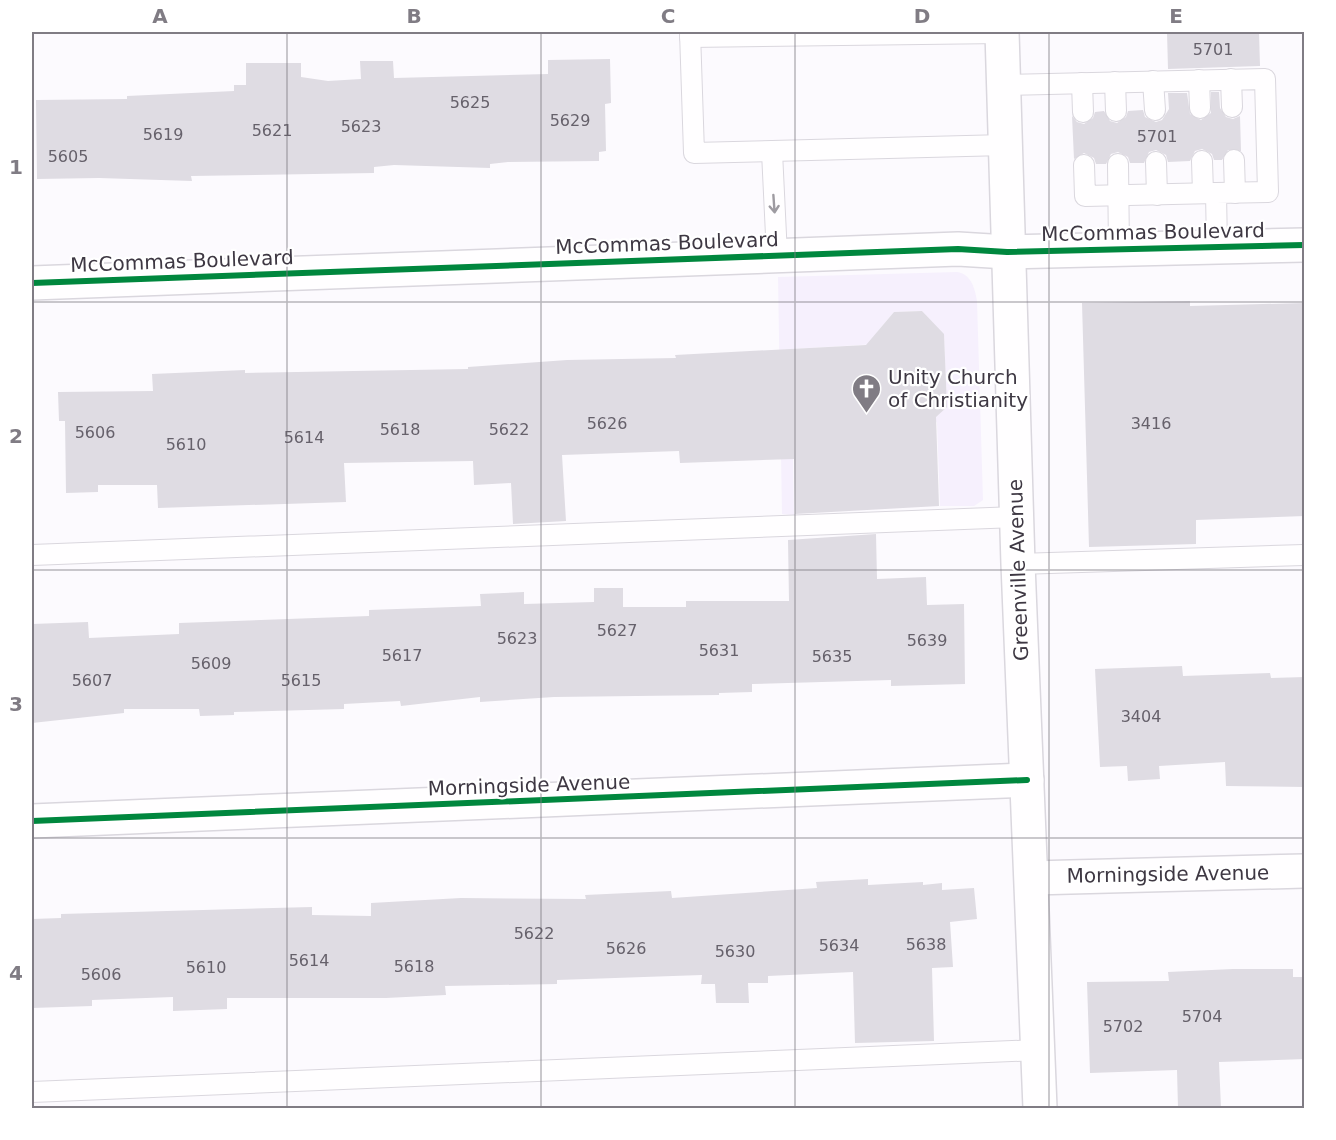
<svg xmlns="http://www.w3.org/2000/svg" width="1336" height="1140" font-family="'DejaVu Sans',sans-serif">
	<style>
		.green { fill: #f6f0fd }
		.building { fill: #dfdce3 }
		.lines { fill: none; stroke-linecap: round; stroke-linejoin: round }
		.service-casing { stroke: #dad7de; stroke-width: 22 }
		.minor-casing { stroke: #dad7de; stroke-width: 36 }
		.tertiary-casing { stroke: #dad7de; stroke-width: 36 }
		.secondary-casing { stroke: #dad7de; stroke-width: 36 }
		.service { stroke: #fffeff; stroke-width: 20 }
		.minor { stroke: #fffeff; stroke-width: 33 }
		.tertiary { stroke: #fffeff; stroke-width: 33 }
		.secondary { stroke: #fffeff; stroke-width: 33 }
		.cycleway-casing { stroke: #fff; stroke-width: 10 }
		.cycleway { stroke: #00873e; stroke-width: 6 }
		.oneway { stroke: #9e9ba1 }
		.grid { fill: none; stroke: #807c84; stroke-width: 1.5; stroke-opacity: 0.55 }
		.labels { text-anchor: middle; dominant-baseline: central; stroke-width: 4.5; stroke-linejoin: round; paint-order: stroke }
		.number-label { font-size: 16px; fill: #66616b }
		.street-label { font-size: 20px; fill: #3e3843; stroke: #fff }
		.poi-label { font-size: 20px; fill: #3e3843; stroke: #fff; text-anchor: start }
		.neatline { fill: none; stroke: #807c84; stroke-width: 2 }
		.grid-label { font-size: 20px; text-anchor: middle; font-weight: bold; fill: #807c84 }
	</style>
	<rect width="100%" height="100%" fill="#fcfafe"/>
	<path class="green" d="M 957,272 C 971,274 975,288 977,301 L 983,500 L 974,506 L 940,506 L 937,423 L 934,418 L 947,407 L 944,335 L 922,311 L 894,312 L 877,332 L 877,344 L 791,349 L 794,515 L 782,514 L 778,277 Z"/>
	<g class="building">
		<path d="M 1167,32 L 1259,32 L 1260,66 L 1168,69 Z"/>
		<path d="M 610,59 L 611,103 L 605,104 L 606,151 L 599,152 L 599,161 L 508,162 L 490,164 L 490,168 L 394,165 L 374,167 L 374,173 L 191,176 L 192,181 L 99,178 L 37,179 L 36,100 L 127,99 L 127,96 L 234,91 L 234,85 L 246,85 L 246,63 L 301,63 L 301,77 L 328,81 L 361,79 L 360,61 L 393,61 L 394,78 L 548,74 L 548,60 Z"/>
		<path d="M 1211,92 L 1219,92 L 1220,108 L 1226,117 L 1233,119 L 1240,116 L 1241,151 L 1228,150 L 1222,160 L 1214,160 L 1212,154 L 1202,149 L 1195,151 L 1190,161 L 1168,162 L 1166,155 L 1156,150 L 1149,152 L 1144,163 L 1130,163 L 1128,157 L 1118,152 L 1111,154 L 1106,164 L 1096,164 L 1094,158 L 1084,153 L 1074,159 L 1072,116 L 1077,122 L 1084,124 L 1093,118 L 1095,112 L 1104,111 L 1110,121 L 1117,123 L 1126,117 L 1128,111 L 1143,110 L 1145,117 L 1156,122 L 1162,120 L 1169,109 L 1168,93 L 1187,93 L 1190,114 L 1201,120 L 1211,113 Z"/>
		<path d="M 1190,301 L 1190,306 L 1305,303 L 1305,516 L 1196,520 L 1196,544 L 1089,547 L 1082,303 Z"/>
		<path d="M 922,311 L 944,334 L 947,407 L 936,417 L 939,506 L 795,514 L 794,459 L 680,463 L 679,451 L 562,455 L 566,521 L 513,524 L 511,483 L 474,485 L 473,461 L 344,463 L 346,502 L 158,508 L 157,485 L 98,485 L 98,492 L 66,493 L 65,421 L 59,421 L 58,392 L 153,391 L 152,374 L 245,370 L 245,373 L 468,369 L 468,367 L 567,360 L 676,358 L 675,355 L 866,345 L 894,312 Z"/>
		<path d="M 876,534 L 877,579 L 926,577 L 927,605 L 964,604 L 965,684 L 891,686 L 891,680 L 752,684 L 752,692 L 719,693 L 719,695 L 554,697 L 480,702 L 480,697 L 401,706 L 400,701 L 344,704 L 344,709 L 234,712 L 234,715 L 200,716 L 199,709 L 124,709 L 124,713 L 32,723 L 32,624 L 88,622 L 89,638 L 179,634 L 179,623 L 369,616 L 369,610 L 481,606 L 480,594 L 524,592 L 524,604 L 594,602 L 594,588 L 623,588 L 623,607 L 686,607 L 686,601 L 789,601 L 788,540 Z"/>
		<path d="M 1182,666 L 1183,676 L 1270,673 L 1271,678 L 1305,677 L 1305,787 L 1226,786 L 1225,762 L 1159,766 L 1160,779 L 1128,781 L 1127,766 L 1100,767 L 1095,669 Z"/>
		<path d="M 868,879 L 868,885 L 923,882 L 923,885 L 942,883 L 942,890 L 974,888 L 977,919 L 950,922 L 953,967 L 932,968 L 934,1041 L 855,1043 L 853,972 L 768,976 L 768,983 L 748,983 L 749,1003 L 716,1003 L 715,984 L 701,984 L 702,975 L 557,980 L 557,984 L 445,986 L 446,995 L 386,998 L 227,998 L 227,1009 L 173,1011 L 173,997 L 92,1000 L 92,1006 L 32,1008 L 32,919 L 61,918 L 61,914 L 312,907 L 312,915 L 371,916 L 371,903 L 461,898 L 586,899 L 585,895 L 671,891 L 672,898 L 817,888 L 816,882 Z"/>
		<path d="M 1233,969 L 1293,969 L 1293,977 L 1305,977 L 1305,1059 L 1219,1062 L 1221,1108 L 1178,1108 L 1177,1070 L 1090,1073 L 1087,982 L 1169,981 L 1168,972 Z"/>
	</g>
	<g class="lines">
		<defs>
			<g id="service">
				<path d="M 690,32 L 694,153 L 1005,145"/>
				<path d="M 690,37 L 1002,33"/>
				<path d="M 1231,79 L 1232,107"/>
				<path d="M 1199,80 L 1200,108"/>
				<path d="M 1153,81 L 1155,110"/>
				<path d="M 1115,82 L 1116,111"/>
				<path d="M 1082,83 L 1083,112"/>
				<path d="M 1003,85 L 1265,79 L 1268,192 L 1216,193 L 1217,247"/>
				<path d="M 772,152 L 777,256"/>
				<path d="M 1234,160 L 1235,193"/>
				<path d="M 1202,161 L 1203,193"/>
				<path d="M 1156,162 L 1157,195"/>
				<path d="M 1118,164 L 1119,249"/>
				<path d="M 1084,165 L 1085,196 L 1216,193"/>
				<path d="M 32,555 L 1016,517"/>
				<path d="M 1018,564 L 1304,555"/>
				<path d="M 32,1092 L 1038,1050"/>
			</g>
			<g id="minor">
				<path d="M 32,821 L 1027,780"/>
				<path d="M 1032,878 L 1304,871"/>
			</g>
			<path id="tertiary" d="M 32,283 L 958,249 L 1007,252 L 1304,245"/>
			<path id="secondary" d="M 1002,32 L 1018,564 L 1040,1108"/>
		</defs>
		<use href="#service" class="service-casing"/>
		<use href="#minor" class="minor-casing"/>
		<use href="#tertiary" class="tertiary-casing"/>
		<use href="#secondary" class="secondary-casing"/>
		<use href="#service" class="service"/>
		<use href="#minor" class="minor"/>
		<use href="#tertiary" class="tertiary"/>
		<use href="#secondary" class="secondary"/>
		<defs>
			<g id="cycleway">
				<path d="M 32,283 L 958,249 L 1007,252 L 1304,245"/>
				<path d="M 32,821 L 1027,780"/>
			</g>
		</defs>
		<use href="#cycleway" class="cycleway-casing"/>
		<use href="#cycleway" class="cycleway"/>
	</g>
	<defs><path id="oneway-shaft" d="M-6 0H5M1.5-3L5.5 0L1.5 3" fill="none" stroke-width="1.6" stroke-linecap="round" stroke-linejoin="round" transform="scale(1.5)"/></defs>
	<use class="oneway" href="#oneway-shaft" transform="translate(774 204) rotate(86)"/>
	<path class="grid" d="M 287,32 L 287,1108M 541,32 L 541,1108M 795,32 L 795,1108M 1049,32 L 1049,1108M 32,302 L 1304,302M 32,570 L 1304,570M 32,838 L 1304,838"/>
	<defs>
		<symbol id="church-pin" viewBox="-11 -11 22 30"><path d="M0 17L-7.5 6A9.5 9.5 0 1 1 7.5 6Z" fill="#807c84" stroke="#fff"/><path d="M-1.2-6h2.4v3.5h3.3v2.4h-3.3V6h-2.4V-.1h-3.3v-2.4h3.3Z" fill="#fff"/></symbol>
	</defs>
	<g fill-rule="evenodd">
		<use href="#church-pin" x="850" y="372" width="33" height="45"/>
	</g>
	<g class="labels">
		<g class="number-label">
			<text x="1213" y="49">5701</text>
			<text x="470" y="102">5625</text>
			<text x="570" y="120">5629</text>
			<text x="361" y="126">5623</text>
			<text x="272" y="130">5621</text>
			<text x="163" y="134">5619</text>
			<text x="1157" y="136">5701</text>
			<text x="68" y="156">5605</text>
			<text x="607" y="423">5626</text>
			<text x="1151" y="423">3416</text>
			<text x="400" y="429">5618</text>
			<text x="509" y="429">5622</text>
			<text x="95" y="432">5606</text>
			<text x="304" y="437">5614</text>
			<text x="186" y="444">5610</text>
			<text x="617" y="630">5627</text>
			<text x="517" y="638">5623</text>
			<text x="927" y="640">5639</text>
			<text x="719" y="650">5631</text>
			<text x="402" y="655">5617</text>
			<text x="832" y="656">5635</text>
			<text x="211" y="663">5609</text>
			<text x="92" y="680">5607</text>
			<text x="301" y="680">5615</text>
			<text x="1141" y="716">3404</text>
			<text x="534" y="933">5622</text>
			<text x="926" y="944">5638</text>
			<text x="839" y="945">5634</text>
			<text x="626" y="948">5626</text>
			<text x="735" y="951">5630</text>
			<text x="309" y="960">5614</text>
			<text x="414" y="966">5618</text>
			<text x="206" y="967">5610</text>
			<text x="101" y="974">5606</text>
			<text x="1202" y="1016">5704</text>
			<text x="1123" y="1026">5702</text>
		</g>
		<g class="street-label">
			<text transform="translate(1153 232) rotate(-1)">McCommas Boulevard</text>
			<text transform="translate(667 243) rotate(-2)">McCommas Boulevard</text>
			<text transform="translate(182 261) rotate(-2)">McCommas Boulevard</text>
			<text transform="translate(1018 570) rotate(-92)">Greenville Avenue</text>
			<text transform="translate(529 785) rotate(-2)">Morningside Avenue</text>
			<text transform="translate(1168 874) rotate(-1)">Morningside Avenue</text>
		</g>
		<g class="poi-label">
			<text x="888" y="377">Unity Church<tspan x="888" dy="23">of Christianity</tspan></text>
		</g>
	</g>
	<rect width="1336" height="1140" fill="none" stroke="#ffffff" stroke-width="66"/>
	<rect x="33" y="33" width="1270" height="1074" class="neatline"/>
	<g class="grid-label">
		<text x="160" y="23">A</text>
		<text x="414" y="23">B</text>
		<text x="668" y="23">C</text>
		<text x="922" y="23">D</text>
		<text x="1176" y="23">E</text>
		<text x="16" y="174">1</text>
		<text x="16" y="443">2</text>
		<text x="16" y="711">3</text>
		<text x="16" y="980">4</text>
	</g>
</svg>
